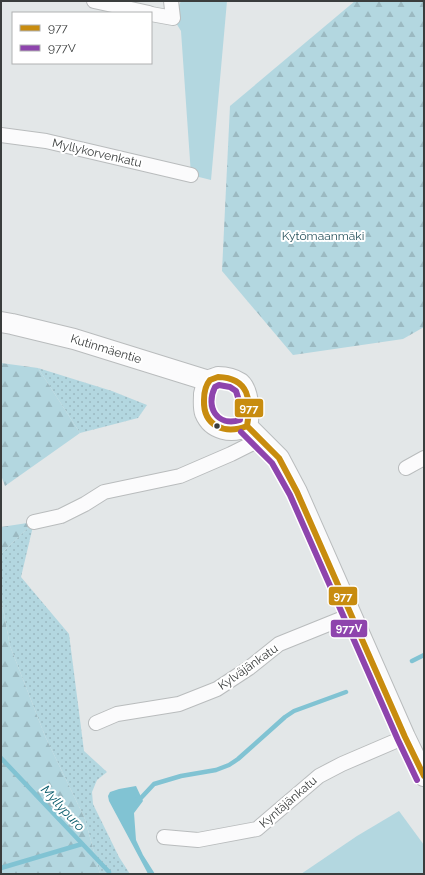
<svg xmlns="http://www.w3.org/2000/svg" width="425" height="875" font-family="Raleway,sans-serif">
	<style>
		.grass { fill: url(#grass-dots) }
		.forest { fill: url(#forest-firs) }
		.park { fill: #b3d7e0 }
		.water { fill: #81c3d3 }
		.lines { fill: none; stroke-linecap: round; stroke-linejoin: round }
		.stream { stroke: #81c3d3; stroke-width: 4.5 }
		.street-casing { stroke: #b9bcbd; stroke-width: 16 }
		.secondary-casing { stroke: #b9bcbd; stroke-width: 22 }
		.street { stroke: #fbfbfc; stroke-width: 14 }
		.secondary { stroke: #fbfbfc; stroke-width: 20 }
		.bus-1-casing { stroke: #fff; stroke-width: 9 }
		.bus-2-casing { stroke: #fff; stroke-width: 9 }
		.bus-1 { stroke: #c88c0f; stroke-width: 6 }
		.bus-2 { stroke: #8e44ad; stroke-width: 6 }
		.bus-dot { fill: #3a3d3d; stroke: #fff; stroke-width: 1.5 }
		.labels { text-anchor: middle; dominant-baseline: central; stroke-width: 4; stroke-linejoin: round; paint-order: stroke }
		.street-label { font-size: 12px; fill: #3a3d3d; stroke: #fff }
		.park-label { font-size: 12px; fill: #28525c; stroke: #fff }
		.water-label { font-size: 13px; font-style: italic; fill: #075a6a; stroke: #fff }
		.line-badge { stroke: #fff; stroke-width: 1.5 }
		.badge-label { font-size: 11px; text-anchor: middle; font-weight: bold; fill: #fff }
	</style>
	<defs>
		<pattern id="grass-dots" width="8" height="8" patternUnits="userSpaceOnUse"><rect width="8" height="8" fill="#b3d7e0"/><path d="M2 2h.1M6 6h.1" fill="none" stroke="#9bb9c1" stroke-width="1.8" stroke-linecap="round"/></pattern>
		<pattern id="forest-firs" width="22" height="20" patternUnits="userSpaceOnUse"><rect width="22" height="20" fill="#b3d7e0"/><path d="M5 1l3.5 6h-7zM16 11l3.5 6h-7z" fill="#9bb9c1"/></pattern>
	</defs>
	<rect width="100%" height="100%" fill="#e3e7e8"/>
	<g class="grass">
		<path d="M 38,368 L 112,391 L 147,405 L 138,418 L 80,433 Z"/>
		<path d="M 34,522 L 21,577 L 69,634 L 84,751 L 107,772 L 97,780 L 92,792 L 93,804 L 119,857 L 130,874 L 100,874 L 85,819 L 45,736 L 10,646 L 1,598 L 1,554 Z"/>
	</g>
	<g class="forest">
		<path d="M 355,1 L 424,1 L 424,327 L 403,339 L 293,355 L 222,271 L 230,106 Z"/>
		<path d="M 1,363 L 38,368 L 80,433 L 5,486 L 1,475 Z"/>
		<path d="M 34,522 L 1,554 L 1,527 Z"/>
		<path d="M 1,598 L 10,646 L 45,736 L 85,819 L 100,874 L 1,874 Z"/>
	</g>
	<g class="park">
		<path d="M 181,1 L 227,1 L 211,180 L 191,175 L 181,31 L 173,18 Z"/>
		<path d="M 399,811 L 424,845 L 424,874 L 301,874 L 357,836 Z"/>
	</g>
	<path class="water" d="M 136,786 L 143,801 L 134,813 L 136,840 L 143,855 L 155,874 L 148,874 L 146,870 L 109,801 L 108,796 L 110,792 L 119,789 Z"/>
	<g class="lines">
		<g class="stream">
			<path d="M 412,661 L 424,655"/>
			<path d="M 1,758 L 109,872 L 109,874"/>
			<path d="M 136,800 L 140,799 L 154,784 L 181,776 L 216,770 L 229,765 L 238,759 L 285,717 L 294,711 L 346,692"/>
			<path d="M 1,868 L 82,844"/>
		</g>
		<defs>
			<g id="street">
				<path d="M 94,1 L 149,13"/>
				<path d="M 151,14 L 173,18 L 171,1"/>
				<path d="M 1,135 L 46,141 L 191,175"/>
				<path d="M 406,468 L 424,458"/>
				<path d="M 34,522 L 61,516 L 85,504 L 104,492 L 180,476 L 231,454 L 261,439"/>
				<path d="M 96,723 L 117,714 L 179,704 L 217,689 L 249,668 L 279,644 L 351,615"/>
				<path d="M 164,837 L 198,840 L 257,829 L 319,776 L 342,764 L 405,737"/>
			</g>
			<g id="secondary">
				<path d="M 1,322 L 12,324 L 74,339 L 209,381"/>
				<path d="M 218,377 C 225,377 234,379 240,383 C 249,391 250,414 247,426 C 232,434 212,430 205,413 C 203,407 204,400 204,394 C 205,389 206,384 210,380 C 212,379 216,378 218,377 Z"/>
				<path d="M 247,426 L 279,458 L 297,492 L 405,737 L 424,776"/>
			</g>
		</defs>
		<use href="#street" class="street-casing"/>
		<use href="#secondary" class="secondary-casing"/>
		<use href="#street" class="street"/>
		<use href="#secondary" class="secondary"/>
		<defs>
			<g id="bus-1">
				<path d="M 218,377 C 249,378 252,400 247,426 C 225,435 203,426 204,400 C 204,393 205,386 210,380 Z"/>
				<path d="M 247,426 L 279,458 L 297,492 L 405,737 L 424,776"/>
			</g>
			<g id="bus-2">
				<path d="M 219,385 L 230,387 L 236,391 L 240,404 L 240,420 C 217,427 205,407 215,387 Z"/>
				<path d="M 241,432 L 272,463 L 290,495 L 398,740 L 417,780"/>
			</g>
		</defs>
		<use href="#bus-1" class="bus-1-casing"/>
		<use href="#bus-2" class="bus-2-casing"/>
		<use href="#bus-1" class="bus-1"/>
		<use href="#bus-2" class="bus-2"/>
	</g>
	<circle class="bus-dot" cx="217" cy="426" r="3.5"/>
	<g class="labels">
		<g class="street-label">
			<text transform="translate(97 153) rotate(13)">Myllykorvenkatu</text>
			<text transform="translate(106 349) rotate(17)">Kutinmäentie</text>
			<text transform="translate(248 667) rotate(-35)">Kylväjänkatu</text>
			<text transform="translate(288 802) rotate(-41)">Kyntäjänkatu</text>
		</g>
		<g class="park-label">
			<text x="323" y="236">Kytömaanmäki</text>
		</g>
		<g class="water-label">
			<text transform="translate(63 808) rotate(47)">Myllypuro</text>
		</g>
	</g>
	<g class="line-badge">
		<rect x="234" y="398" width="30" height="20" rx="4" fill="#c88c0f"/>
		<rect x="328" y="586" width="30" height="20" rx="4" fill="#c88c0f"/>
		<rect x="330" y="619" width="38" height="19" rx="4" fill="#8e44ad"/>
	</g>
	<g class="badge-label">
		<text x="249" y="412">977</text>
		<text x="343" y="600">977</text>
		<text x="349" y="632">977V</text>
	</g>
	<rect width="425" height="875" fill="none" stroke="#3a3d3d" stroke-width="4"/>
	<rect x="12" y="12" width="140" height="52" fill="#ffffff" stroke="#b0b1b1"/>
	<rect x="20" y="25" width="20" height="6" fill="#c88c0f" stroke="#b0b1b1"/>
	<text x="48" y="32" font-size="12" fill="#3a3d3d">977</text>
	<rect x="20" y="45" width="20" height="6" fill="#8e44ad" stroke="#b0b1b1"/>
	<text x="48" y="52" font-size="12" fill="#3a3d3d">977V</text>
</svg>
